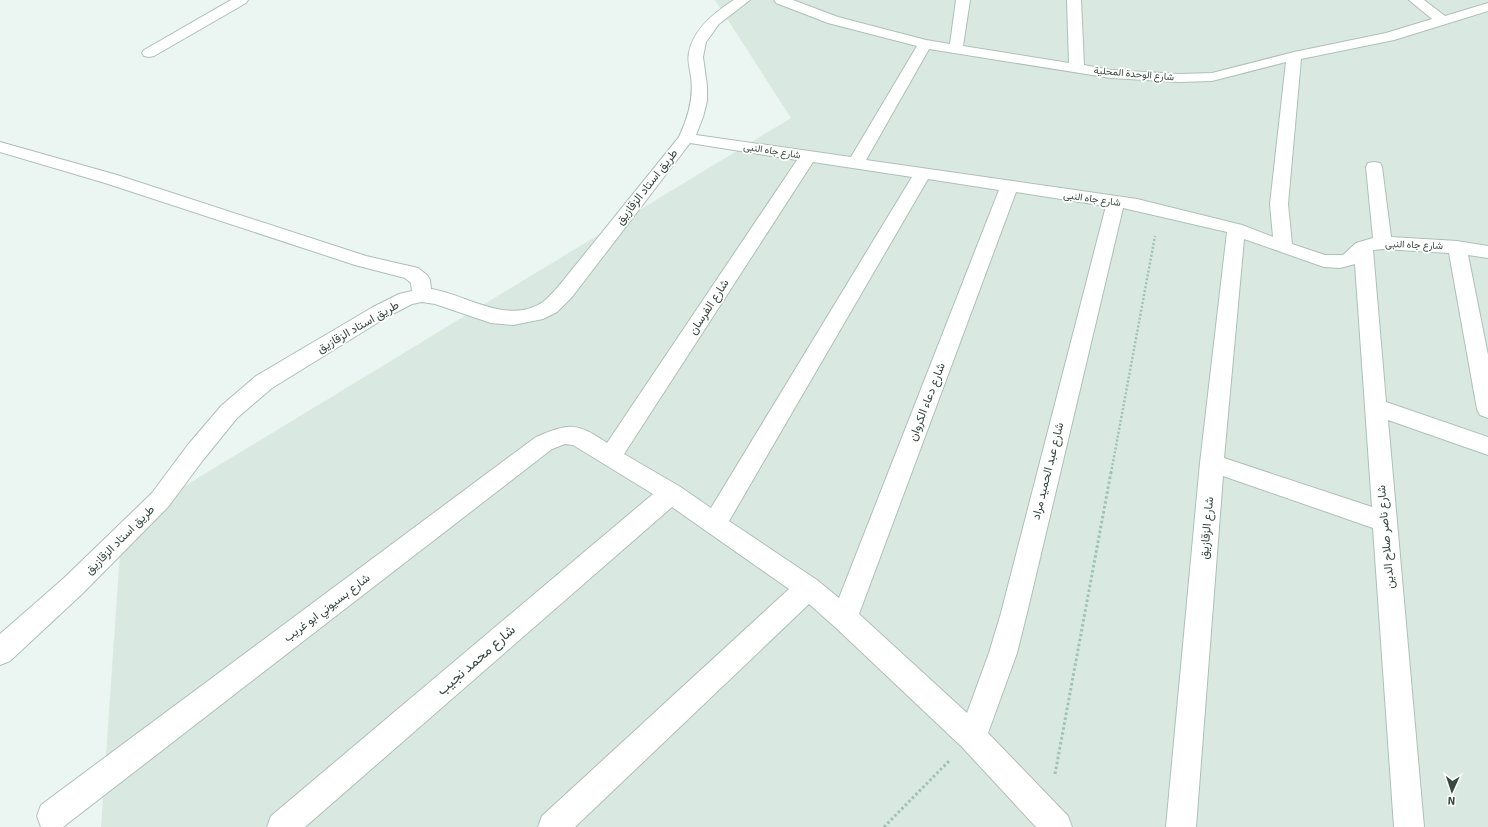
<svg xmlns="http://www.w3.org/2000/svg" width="1488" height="827" font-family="Signika,Vazirmatn,sans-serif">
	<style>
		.residential { fill: #d9e9e2 }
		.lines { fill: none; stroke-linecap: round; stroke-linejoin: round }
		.street-casing { stroke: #adc0b8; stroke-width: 2 }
		.path-far1 { stroke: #9fc2b2; stroke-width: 2.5; stroke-dasharray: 2 2; stroke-linecap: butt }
		.path { stroke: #9fc2b2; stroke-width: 3; stroke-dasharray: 2.5 2.5; stroke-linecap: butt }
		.street { fill: #fff; fill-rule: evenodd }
		.labels { text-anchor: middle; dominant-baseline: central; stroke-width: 3.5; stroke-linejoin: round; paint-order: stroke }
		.far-street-label { font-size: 10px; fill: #384941; stroke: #fff }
		.street-label { font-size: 12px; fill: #384941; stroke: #fff }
		.near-street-label { font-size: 14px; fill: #384941; stroke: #fff }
	</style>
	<rect width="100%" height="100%" fill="#ebf5f1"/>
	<path class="residential" d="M 715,0 L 1488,0 L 1488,827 L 101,827 L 122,524 L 791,118 Z"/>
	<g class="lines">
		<defs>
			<g id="street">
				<path d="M 231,0 L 248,0 L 246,3 L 154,56 L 149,57 L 144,56 L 142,53 L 144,50 Z"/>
				<path d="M 734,0 L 750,0 L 719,24 L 706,42 L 703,57 L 707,86 L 707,101 L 703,117 L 696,135 L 851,157 L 917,46 L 828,23 L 776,3 L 774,0 L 793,0 L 838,17 L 926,40 L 950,44 L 956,0 L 970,0 L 963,46 L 1069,63 L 1067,0 L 1081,0 L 1084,65 L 1111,70 L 1179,74 L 1212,73 L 1294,52 L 1386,33 L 1432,19 L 1409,0 L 1424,0 L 1445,16 L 1488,3 L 1488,11 L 1394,40 L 1301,59 L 1288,204 L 1292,244 L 1325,255 L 1343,255 L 1356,243 L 1373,238 L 1366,167 L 1368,163 L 1374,162 L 1380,163 L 1382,167 L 1391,237 L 1457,241 L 1488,246 L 1488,258 L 1468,255 L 1488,355 L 1488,418 L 1480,415 L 1477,409 L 1449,253 L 1383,249 L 1373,250 L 1386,402 L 1488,437 L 1488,455 L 1388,420 L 1424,827 L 1394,827 L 1373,528 L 1223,476 L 1196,827 L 1166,827 L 1200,463 L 1227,232 L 1123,208 L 1027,613 L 1017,653 L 988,733 L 1068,816 L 1072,827 L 1036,827 L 962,747 L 835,627 L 809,604 L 575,827 L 538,827 L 542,816 L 789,589 L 672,507 L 305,827 L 267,827 L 271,816 L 653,494 L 573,445 L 565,444 L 552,449 L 63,827 L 41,827 L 37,816 L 41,805 L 536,437 C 570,423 576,422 607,443 L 797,160 L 690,143 L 572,297 L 557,312 L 543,319 L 513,325 L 491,323 L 435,304 L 422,302 L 412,304 L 387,317 L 272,388 L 237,418 L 203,460 L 168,507 L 82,594 L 10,661 L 0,665 L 0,634 L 64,578 L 152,493 L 187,446 L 221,406 L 256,376 L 373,307 L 399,294 L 412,291 L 411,283 L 405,278 L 355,265 L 105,183 L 0,152 L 0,142 L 117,175 L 366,256 L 418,268 L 427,275 L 430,280 L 431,289 C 466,294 507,326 543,302 C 548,298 553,292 558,287 L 679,137 C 688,118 694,98 691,77 C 690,69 687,61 689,53 C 693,29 715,12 734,0 ZM 929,49 L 1111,78 L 1179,82 L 1212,81 L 1286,62 L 1270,204 L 1273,237 L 1242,225 L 1137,199 L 866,160 ZM 813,162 L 912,177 L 711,508 L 679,486 L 624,454 ZM 928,179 L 999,190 L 839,598 L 817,580 L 729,521 ZM 1016,192 L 1106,206 L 1001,613 L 989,653 L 967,713 L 859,614 ZM 1244,239 L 1324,267 L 1340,268 L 1355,264 L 1372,507 L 1224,458 Z"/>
			</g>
		</defs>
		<use href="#street" class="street-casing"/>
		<path class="path-far1" d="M 1111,473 L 1155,236"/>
		<g class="path">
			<path d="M 1055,774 L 1111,472"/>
			<path d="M 884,827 L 949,761"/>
		</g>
		<use href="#street" class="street"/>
	</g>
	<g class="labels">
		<g class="far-street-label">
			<text transform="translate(1134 74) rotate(5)">شارع الوحدة المحلية</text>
			<text transform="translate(772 151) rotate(9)">شارع جاه النبى</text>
			<text transform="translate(1092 199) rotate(8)">شارع جاه النبى</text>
			<text transform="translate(1414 245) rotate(2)">شارع جاه النبى</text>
		</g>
		<g class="street-label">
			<text transform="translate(647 187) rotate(-52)">طريق استاد الزقازيق</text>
			<text transform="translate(709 307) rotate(-57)">شارع الفرسان</text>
			<text transform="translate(358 327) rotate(-30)">طريق استاد الزقازيق</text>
			<text transform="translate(927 402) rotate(-69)">شارع دعاء الكروان</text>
			<text transform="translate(1048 471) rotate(-76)">شارع عبد الحميد مراد</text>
			<text transform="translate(1207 528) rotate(-85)">شارع الزقازيق</text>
			<text transform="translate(1386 537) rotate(-95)">شارع ناصر صلاح الدين</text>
			<text transform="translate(120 540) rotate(-45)">طريق استاد الزقازيق</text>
			<text transform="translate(327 608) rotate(-37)">شارع بسيوني ابو غريب</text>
		</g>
		<g class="near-street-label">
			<text transform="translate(476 660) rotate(-41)">شارع محمد نجيب</text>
		</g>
	</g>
	<g transform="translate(1452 791) rotate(183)" stroke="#ffffff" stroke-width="3" paint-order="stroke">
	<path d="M0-3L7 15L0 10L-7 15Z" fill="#384941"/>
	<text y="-6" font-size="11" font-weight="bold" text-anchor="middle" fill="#384941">N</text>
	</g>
</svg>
